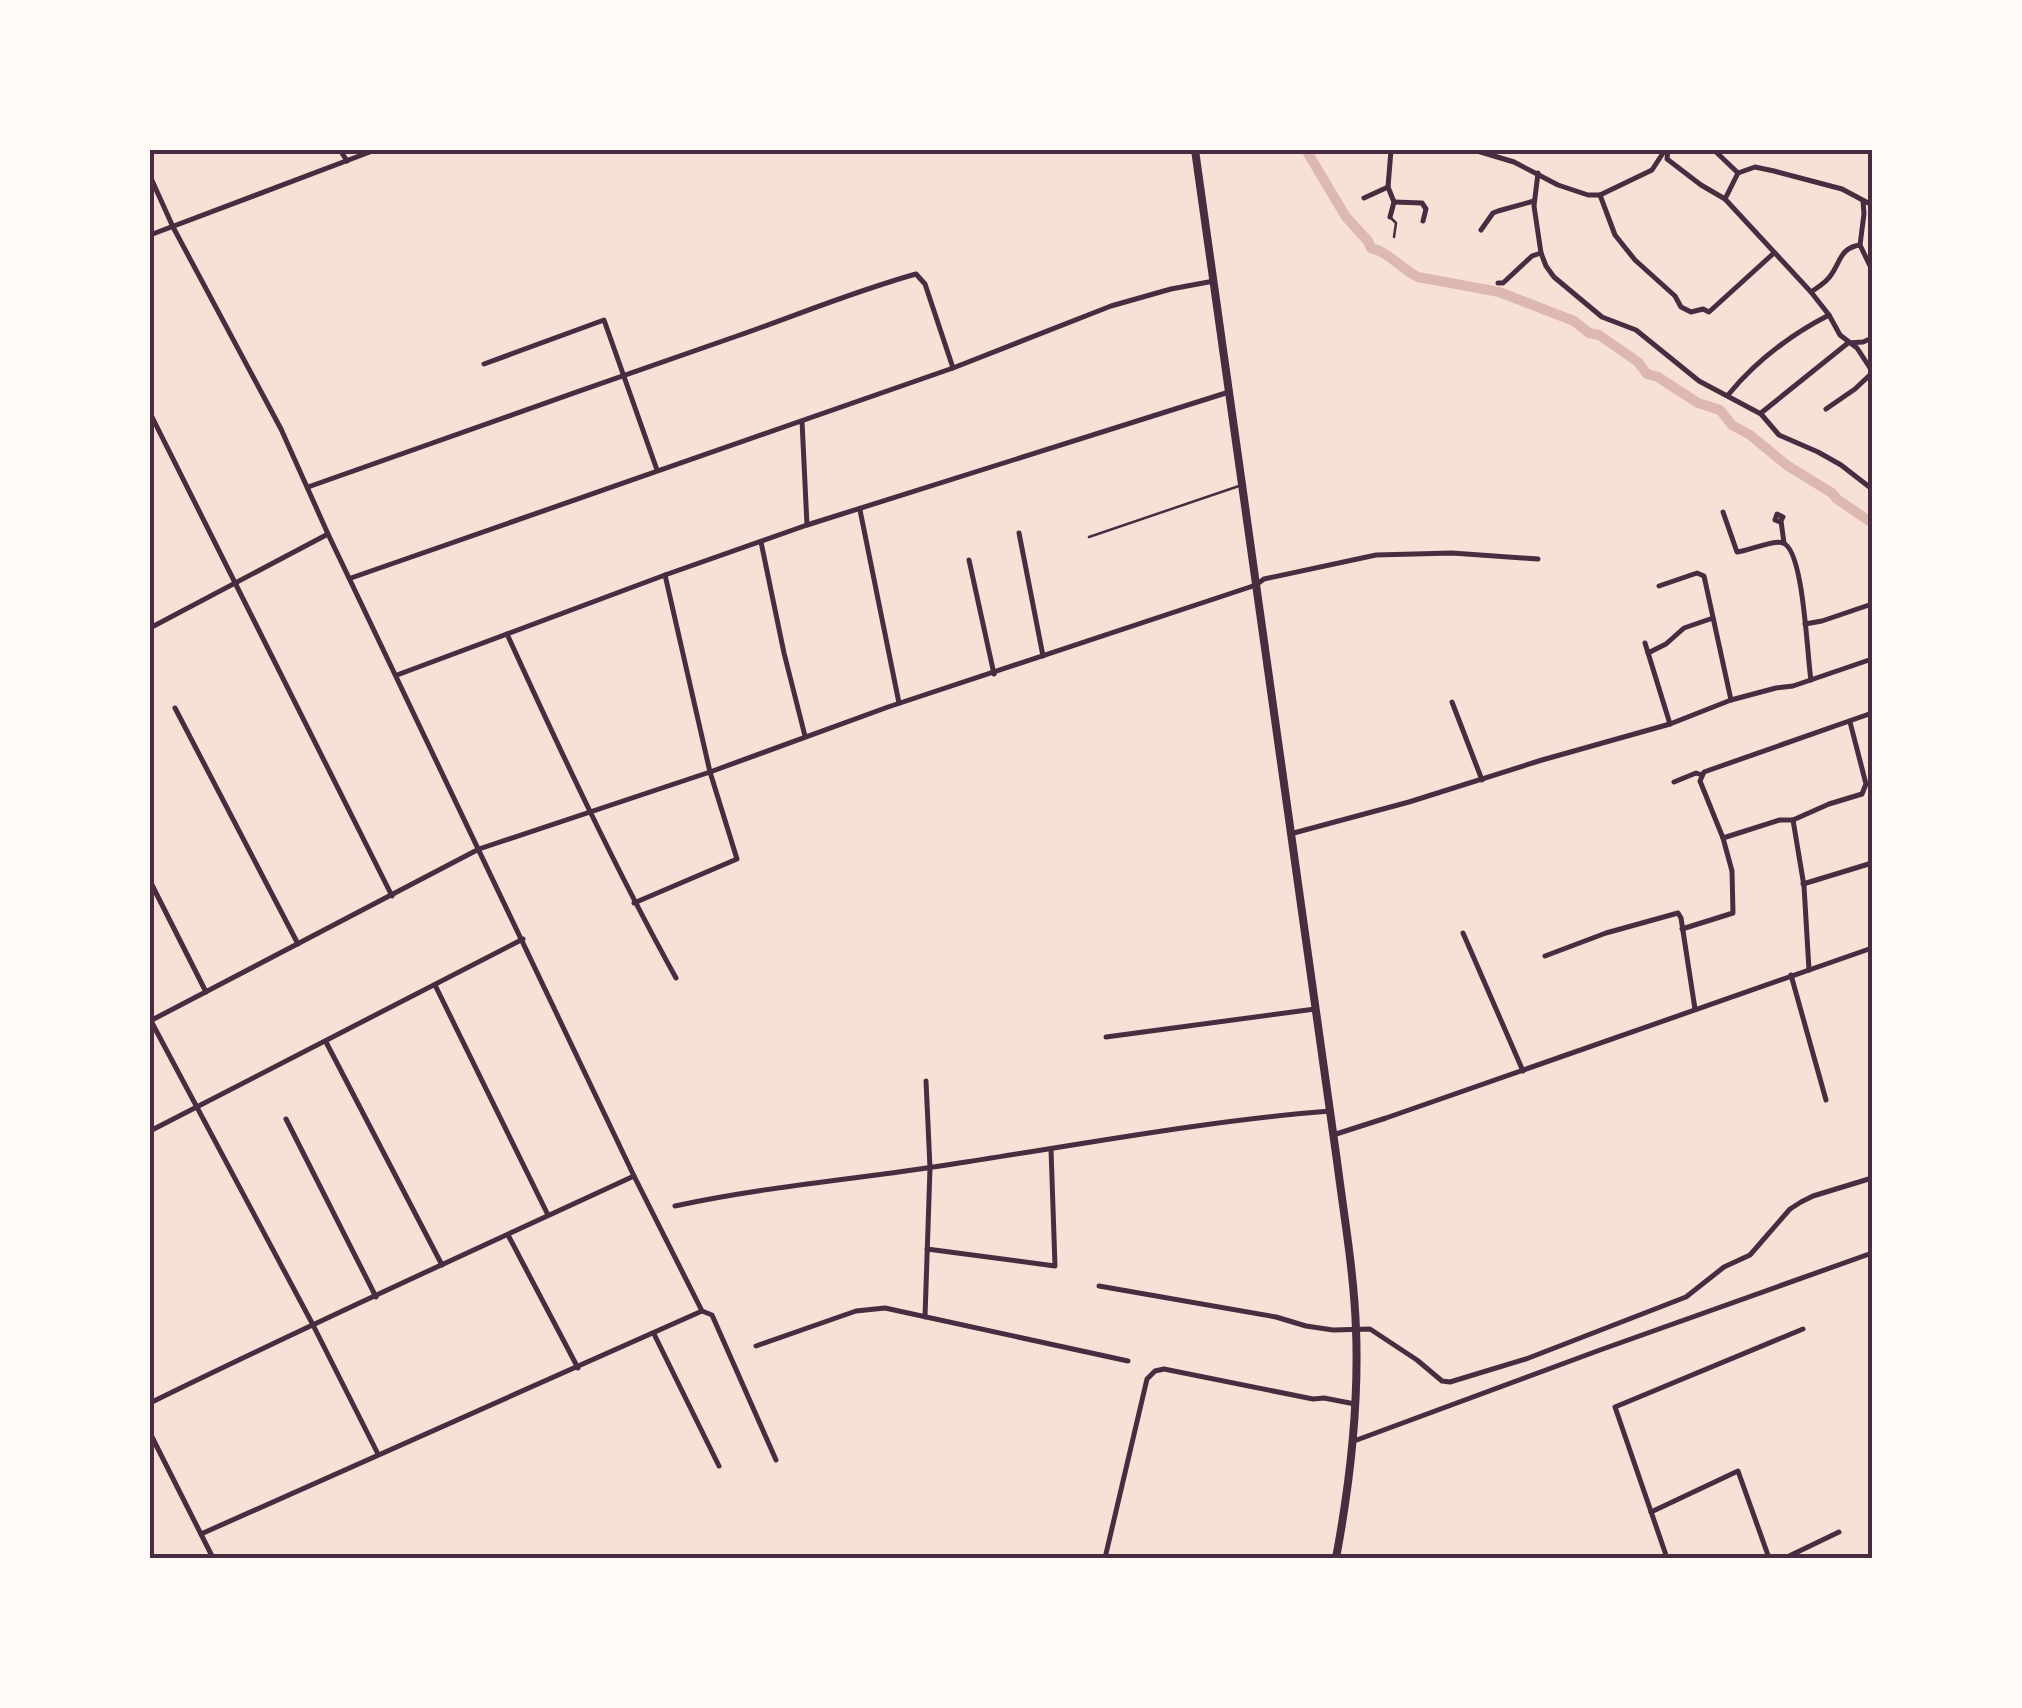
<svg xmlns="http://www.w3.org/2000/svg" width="2022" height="1708" font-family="Arial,sans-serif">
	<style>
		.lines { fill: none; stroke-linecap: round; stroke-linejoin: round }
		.canal { stroke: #dcb8b0; stroke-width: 10 }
		.service { stroke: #4a2c40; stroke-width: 2.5 }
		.minor { stroke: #4a2c40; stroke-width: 5 }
		.primary { stroke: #4a2c40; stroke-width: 8 }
		.neatline { fill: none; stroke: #4a2c40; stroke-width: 4 }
	</style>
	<rect width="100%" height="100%" fill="#f7e1d7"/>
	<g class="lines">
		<path class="canal" d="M 1306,150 L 1346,217 L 1368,241 L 1371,248 C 1389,252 1401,269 1418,277 L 1499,292 L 1574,321 L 1589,333 L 1599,335 L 1638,362 L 1647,374 L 1658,377 L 1698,403 L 1720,410 L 1732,425 L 1750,435 L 1788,466 L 1832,493 L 1837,499 L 1872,523"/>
		<g class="service">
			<path d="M 1391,218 L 1396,223 L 1394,237"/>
			<path d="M 1089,537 L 1239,486"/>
		</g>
		<g class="minor">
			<path d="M 340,150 L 347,161"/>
			<path d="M 1474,150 L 1514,162 L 1558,185 L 1588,195 L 1600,195 L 1652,170 L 1665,150"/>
			<path d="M 1668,150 L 1667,159 L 1701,185 L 1725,199"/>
			<path d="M 1714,150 L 1738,173 L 1755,167 L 1774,171 L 1842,189 L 1872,205"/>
			<path d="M 1538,173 L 1534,206 L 1541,253 L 1546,266 L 1554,277 L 1602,317 L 1636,330 L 1699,381 L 1761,414 L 1779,435 L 1818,452 L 1841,465 L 1872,489"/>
			<path d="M 1738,173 L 1725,199 L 1811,292 L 1829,315 L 1840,335 L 1857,348 L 1872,371"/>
			<path d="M 150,176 L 173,227 L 281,429 L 328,534 L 634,1176 L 702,1311 L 712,1315 L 776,1460"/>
			<path d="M 1600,195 L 1615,235 L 1635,260 L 1675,296 L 1681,307 L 1691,312 L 1703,309 L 1709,312 L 1774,253"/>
			<path d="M 1364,198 L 1388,187"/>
			<path d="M 1863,201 L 1864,214 L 1860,245 L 1872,270"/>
			<path d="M 1394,202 L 1422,203 L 1426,209 L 1423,221"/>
			<path d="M 1390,217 L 1394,202 L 1388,187 L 1391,150"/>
			<path d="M 1481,230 L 1493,213 L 1498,211 L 1534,201"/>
			<path d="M 150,235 L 375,150"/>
			<path d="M 1498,283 L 1503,283 L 1532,256 L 1541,253"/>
			<path d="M 1811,292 C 1818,287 1827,282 1831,275 C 1841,261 1840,248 1860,245"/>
			<path d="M 484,364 L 604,320 L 657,470"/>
			<path d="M 1728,395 C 1756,361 1790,335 1829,315"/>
			<path d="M 1826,409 L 1855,389 L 1872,373"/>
			<path d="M 150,413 L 392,896"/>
			<path d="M 1761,413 L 1848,343 L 1863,342 L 1872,338"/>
			<path d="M 802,421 L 807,525"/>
			<path d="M 308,487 C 450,436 594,386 737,336 C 797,315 855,291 916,274 L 925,284 L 953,368"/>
			<path d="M 860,510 L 899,703"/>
			<path d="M 1723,512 L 1737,552 C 1748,551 1775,539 1783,543 C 1804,550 1807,657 1811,680"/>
			<path d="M 1777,514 L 1783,517 L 1780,522 L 1775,520 Z"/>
			<path d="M 1781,521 L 1784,543"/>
			<path d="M 1019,533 L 1043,656"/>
			<path d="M 761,542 L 784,653 L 805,736"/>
			<path d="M 969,560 L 994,674"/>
			<path d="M 351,578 L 953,368 L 1111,306 L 1171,289 L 1214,281"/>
			<path d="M 1659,586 L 1697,573 L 1704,576 L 1731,700"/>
			<path d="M 1805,624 L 1822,621 L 1872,604"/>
			<path d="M 150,628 L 328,534"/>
			<path d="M 507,634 C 560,750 614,866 676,978"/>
			<path d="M 1645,643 L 1670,724"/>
			<path d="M 1648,653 L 1666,644 L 1684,628 L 1713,618"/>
			<path d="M 397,675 L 665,575 L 807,525 L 1229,392"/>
			<path d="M 1452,702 L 1482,780"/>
			<path d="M 175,708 L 298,944"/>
			<path d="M 1850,722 L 1866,784 L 1862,794 L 1829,804 L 1793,820 L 1780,820 L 1723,838 L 1700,781 L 1704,772 L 1872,713"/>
			<path d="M 1674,782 L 1696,773 L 1702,775"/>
			<path d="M 1793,820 L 1804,886 L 1809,970"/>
			<path d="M 1290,834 L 1409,802 L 1542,760 L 1670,724 L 1731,700 L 1776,688 L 1793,686 L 1872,659"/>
			<path d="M 150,881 L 206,992"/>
			<path d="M 1803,884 L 1872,863"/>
			<path d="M 634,903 L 737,859 L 710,772 L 665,575"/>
			<path d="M 1682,929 L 1733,913 L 1732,871 L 1723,838"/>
			<path d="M 1463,933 L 1523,1071"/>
			<path d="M 1545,956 L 1606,933 L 1678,913 L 1681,918 L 1695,1009"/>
			<path d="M 1791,975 L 1826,1100"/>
			<path d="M 435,985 L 548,1215"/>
			<path d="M 150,1021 L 479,849 L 710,772 L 888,707 L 1256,585 L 1264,579 L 1376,555 L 1452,553 L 1538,559"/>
			<path d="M 151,1021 L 312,1323 L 378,1454"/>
			<path d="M 1106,1037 L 1315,1009"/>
			<path d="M 326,1042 L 442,1265"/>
			<path d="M 286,1119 L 376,1297"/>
			<path d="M 150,1131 L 523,939"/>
			<path d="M 1333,1135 L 1386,1118 L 1872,948"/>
			<path d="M 675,1206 C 767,1186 860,1179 953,1164 C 1078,1145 1204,1121 1330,1111"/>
			<path d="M 508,1235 L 578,1368"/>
			<path d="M 927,1249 L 1055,1266 L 1051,1149"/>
			<path d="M 1099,1286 L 1276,1317 L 1306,1326 L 1333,1330 L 1370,1329 L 1417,1360 L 1442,1381 L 1450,1382 L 1526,1359 L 1686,1297 L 1724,1267 L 1750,1255 L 1790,1209 L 1801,1202 L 1813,1196 L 1872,1178"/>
			<path d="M 925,1317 L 930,1168 L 926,1081"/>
			<path d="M 654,1334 L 719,1466"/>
			<path d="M 756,1346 L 856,1311 L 885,1308 L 1128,1361"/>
			<path d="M 150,1403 C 310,1324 472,1251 634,1176"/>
			<path d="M 150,1433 L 213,1558"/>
			<path d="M 1354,1441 L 1600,1350 L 1872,1253"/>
			<path d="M 1651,1512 L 1738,1471 L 1769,1558"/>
			<path d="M 201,1534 L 702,1311"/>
			<path d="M 1105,1558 L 1147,1379 L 1155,1371 L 1164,1369 L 1313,1399 L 1324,1398 L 1355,1404"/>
			<path d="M 1667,1558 L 1615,1407 L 1803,1329"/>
			<path d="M 1785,1558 L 1839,1532"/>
		</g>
		<path class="primary" d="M 1195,150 L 1337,1161 C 1344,1216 1354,1273 1356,1329 C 1359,1405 1350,1483 1336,1558"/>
	</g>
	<rect width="2022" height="1708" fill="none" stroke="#fffaf5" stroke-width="305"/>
	<rect x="152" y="152" width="1718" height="1404" class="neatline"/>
</svg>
